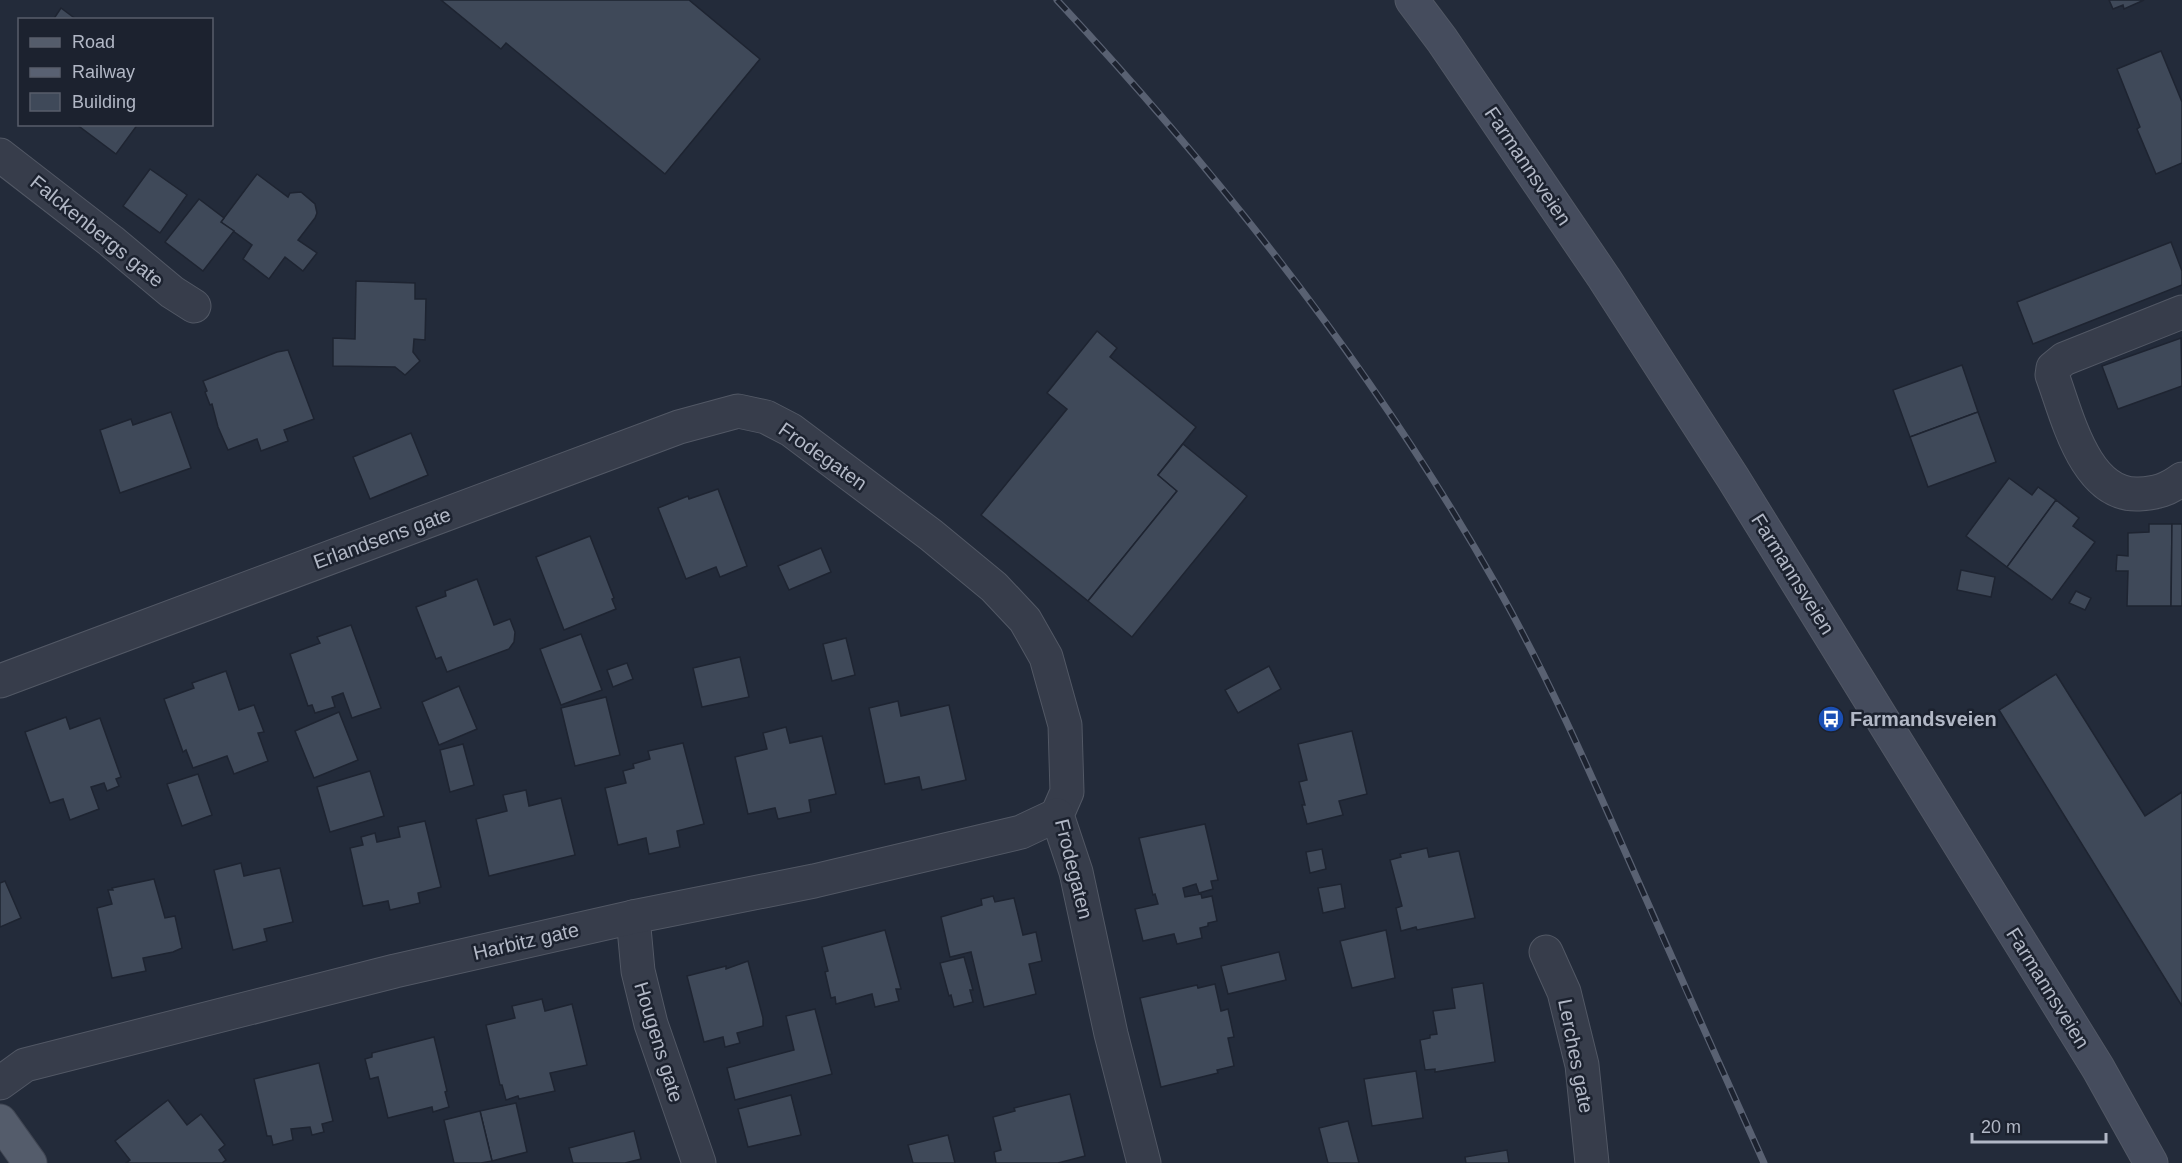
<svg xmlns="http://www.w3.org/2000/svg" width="2182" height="1163" font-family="Helvetica,sans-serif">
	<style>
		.building { fill: #3f4959; stroke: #1e2431; stroke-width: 1.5 }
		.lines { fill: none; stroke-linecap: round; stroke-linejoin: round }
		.street-casing { stroke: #525865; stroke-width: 35 }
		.secondary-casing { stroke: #525865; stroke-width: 35 }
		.primary-casing { stroke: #404653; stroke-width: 35 }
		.street { stroke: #373d4b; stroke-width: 33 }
		.secondary { stroke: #454c5d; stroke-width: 33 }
		.primary { stroke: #545c6b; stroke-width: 33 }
		.rail-casing { stroke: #596172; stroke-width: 7 }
		.rail { stroke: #1c222f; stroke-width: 4.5; stroke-dasharray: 14; stroke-linecap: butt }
		.labels { text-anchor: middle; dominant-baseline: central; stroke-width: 5; stroke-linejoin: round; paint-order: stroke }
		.street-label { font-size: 20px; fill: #b2b8c6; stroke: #1c222f }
		.poi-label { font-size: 20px; font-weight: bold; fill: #b2b8c6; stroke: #1c222f; text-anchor: start }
	</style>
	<rect width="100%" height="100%" fill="#232b3a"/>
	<g class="building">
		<path d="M 441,0 L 689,0 L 760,59 L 665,174 L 506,43 L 501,49 Z"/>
		<path d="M 2109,0 L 2144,0 L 2124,9 L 2123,5 L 2113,9 Z"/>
		<path d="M 61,8 L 77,20 L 53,20 Z"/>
		<path d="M 2161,51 L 2182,102 L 2182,163 L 2156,174 L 2137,129 L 2140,127 L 2117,69 Z"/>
		<path d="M 76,124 L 138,124 L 116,154 Z"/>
		<path d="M 150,169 L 187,195 L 160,233 L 123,206 Z"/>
		<path d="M 257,174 L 288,197 L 290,193 L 301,192 L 315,204 L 317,213 L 315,218 L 298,240 L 317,253 L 303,271 L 285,257 L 269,279 L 243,259 L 252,245 L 221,222 Z"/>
		<path d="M 199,199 L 224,218 L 221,222 L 234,231 L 203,271 L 165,242 Z"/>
		<path d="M 2171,242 L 2182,271 L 2182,285 L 2033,344 L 2017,302 Z"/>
		<path d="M 356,281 L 415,283 L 415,299 L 426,299 L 425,340 L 414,339 L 413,352 L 420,361 L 405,375 L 395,367 L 333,366 L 333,338 L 355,339 Z"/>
		<path d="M 1097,331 L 1117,348 L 1110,357 L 1196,427 L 1158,475 L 1177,491 L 1088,601 L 981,515 L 1067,409 L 1047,393 Z"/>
		<path d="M 2181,338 L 2182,386 L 2118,409 L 2102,366 Z"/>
		<path d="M 288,350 L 314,419 L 284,430 L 288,441 L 261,451 L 257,439 L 228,450 L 218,427 L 212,404 L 210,405 L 205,392 L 207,391 L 203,381 L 277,352 Z"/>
		<path d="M 1962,365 L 1978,412 L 1910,437 L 1893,390 Z"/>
		<path d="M 171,412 L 191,468 L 120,493 L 100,430 L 131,419 L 133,425 Z"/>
		<path d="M 1978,412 L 1996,462 L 1928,487 L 1910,437 Z"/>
		<path d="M 411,433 L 428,475 L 370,499 L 353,457 Z"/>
		<path d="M 1183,444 L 1247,496 L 1132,637 L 1088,601 L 1177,491 L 1158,475 Z"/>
		<path d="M 2009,478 L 2032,495 L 2038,487 L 2056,500 L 2007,567 L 1966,536 Z"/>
		<path d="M 718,489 L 747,566 L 720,577 L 716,567 L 686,579 L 658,508 L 688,496 L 689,499 Z"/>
		<path d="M 2056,500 L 2079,518 L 2073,526 L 2095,542 L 2052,600 L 2007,567 Z"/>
		<path d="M 2149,524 L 2172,524 L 2171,606 L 2127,606 L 2128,571 L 2116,571 L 2117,555 L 2128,556 L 2128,533 L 2149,532 Z"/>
		<path d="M 2172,524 L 2182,524 L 2182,606 L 2171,606 Z"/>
		<path d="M 590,536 L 614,598 L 612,599 L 616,609 L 564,630 L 536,557 Z"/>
		<path d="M 821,548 L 831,572 L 789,590 L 778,566 Z"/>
		<path d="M 1961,570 L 1995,577 L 1991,597 L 1957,590 Z"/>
		<path d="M 477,579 L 494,625 L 510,619 L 515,632 L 514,642 L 509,649 L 447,672 L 441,657 L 436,659 L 416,607 L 446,596 L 445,591 Z"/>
		<path d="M 2076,591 L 2091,598 L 2085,610 L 2069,603 Z"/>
		<path d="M 351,625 L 381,708 L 352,718 L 343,693 L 332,697 L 335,707 L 315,713 L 312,705 L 308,706 L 290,654 L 320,643 L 317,637 Z"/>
		<path d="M 581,634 L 602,690 L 561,705 L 540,649 Z"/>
		<path d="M 846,638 L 855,675 L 832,681 L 823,644 Z"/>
		<path d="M 740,657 L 749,697 L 702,707 L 693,668 Z"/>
		<path d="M 627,663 L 633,679 L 613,687 L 607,670 Z"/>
		<path d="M 1269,666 L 1281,689 L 1238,713 L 1225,690 Z"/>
		<path d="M 226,671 L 239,710 L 254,705 L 264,732 L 258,733 L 268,761 L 234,774 L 227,756 L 193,768 L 186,750 L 183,752 L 164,699 L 194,688 L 192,683 Z"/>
		<path d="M 2056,674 L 2145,816 L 2182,792 L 2182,1006 L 1999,710 Z"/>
		<path d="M 459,686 L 477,729 L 439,745 L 422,702 Z"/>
		<path d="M 606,697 L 620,755 L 575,766 L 561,708 Z"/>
		<path d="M 898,701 L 901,716 L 949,705 L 966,780 L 922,790 L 919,777 L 885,784 L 869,708 Z"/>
		<path d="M 339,712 L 358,760 L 314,778 L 295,731 Z"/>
		<path d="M 66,717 L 70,729 L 100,718 L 121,777 L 116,779 L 119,786 L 107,791 L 104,783 L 91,787 L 99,809 L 70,820 L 63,799 L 50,803 L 25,732 Z"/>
		<path d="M 786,727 L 790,743 L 822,736 L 836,794 L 809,800 L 811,812 L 778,819 L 775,808 L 748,814 L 735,757 L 767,749 L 763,733 Z"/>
		<path d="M 1352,731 L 1367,794 L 1339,801 L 1343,815 L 1307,824 L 1302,805 L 1305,805 L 1299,782 L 1307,780 L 1298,744 Z"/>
		<path d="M 683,743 L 704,824 L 677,831 L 680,847 L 649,854 L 646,838 L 618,845 L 605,788 L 626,783 L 623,771 L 634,768 L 633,764 L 650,759 L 648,751 Z"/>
		<path d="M 463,744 L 474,785 L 450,792 L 440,750 Z"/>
		<path d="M 370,771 L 384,816 L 330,832 L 317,787 Z"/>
		<path d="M 198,774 L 212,815 L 182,826 L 167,784 Z"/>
		<path d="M 526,790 L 529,806 L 561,798 L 575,855 L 489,876 L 476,819 L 507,811 L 503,795 Z"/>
		<path d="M 425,821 L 441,887 L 418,893 L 420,903 L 390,910 L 388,901 L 363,906 L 350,848 L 363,845 L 361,837 L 375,833 L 377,842 L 400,837 L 398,827 Z"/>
		<path d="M 1205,824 L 1218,880 L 1211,881 L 1213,889 L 1199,893 L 1196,884 L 1183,888 L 1185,897 L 1201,894 L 1202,898 L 1212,896 L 1217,921 L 1208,923 L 1208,926 L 1200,928 L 1202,938 L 1177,944 L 1174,934 L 1143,941 L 1135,909 L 1158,904 L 1155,894 L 1153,895 L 1139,838 Z"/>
		<path d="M 1427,848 L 1429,857 L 1459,851 L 1475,918 L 1417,930 L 1416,927 L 1401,931 L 1396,908 L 1402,906 L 1390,860 L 1401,857 L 1400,854 Z"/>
		<path d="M 1322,849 L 1326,869 L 1310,873 L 1306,852 Z"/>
		<path d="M 241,863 L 244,876 L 280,868 L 293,922 L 264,929 L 267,941 L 233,950 L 214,870 Z"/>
		<path d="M 154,879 L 165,918 L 175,916 L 182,948 L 173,952 L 143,958 L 146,971 L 112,978 L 97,908 L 112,904 L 108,890 L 113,890 L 112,888 Z"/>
		<path d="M 5,881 L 21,918 L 0,927 L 0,883 Z"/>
		<path d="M 1341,884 L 1345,908 L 1323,913 L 1318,888 Z"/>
		<path d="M 993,896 L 995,902 L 1014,898 L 1023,935 L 1036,932 L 1042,961 L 1029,964 L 1036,994 L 984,1007 L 971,952 L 950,957 L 941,917 L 982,905 L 981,899 Z"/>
		<path d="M 885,930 L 901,989 L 896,989 L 899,1001 L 875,1007 L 872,994 L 836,1004 L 835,997 L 831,998 L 825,972 L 828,971 L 822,947 Z"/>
		<path d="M 1386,930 L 1395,978 L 1352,988 L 1340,941 Z"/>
		<path d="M 1279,952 L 1286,980 L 1228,994 L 1221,966 Z"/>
		<path d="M 964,957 L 973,990 L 970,990 L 973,1002 L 954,1007 L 951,995 L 949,996 L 940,963 Z"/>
		<path d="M 748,961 L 763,1018 L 763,1026 L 737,1033 L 740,1043 L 725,1047 L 723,1037 L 704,1042 L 687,976 L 726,966 L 726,969 Z"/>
		<path d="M 1483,983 L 1495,1062 L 1435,1072 L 1435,1069 L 1425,1070 L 1420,1040 L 1430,1038 L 1430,1035 L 1437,1034 L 1433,1011 L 1455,1008 L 1452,988 Z"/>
		<path d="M 1215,984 L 1221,1011 L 1228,1009 L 1234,1037 L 1228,1038 L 1234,1066 L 1217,1070 L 1218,1073 L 1161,1087 L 1140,998 L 1197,985 L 1198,988 Z"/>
		<path d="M 542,999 L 545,1011 L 572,1004 L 587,1065 L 550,1073 L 555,1091 L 519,1099 L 518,1096 L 506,1100 L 502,1085 L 500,1085 L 486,1025 L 515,1018 L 512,1006 Z"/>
		<path d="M 815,1009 L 832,1074 L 735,1100 L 727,1068 L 794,1050 L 786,1016 Z"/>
		<path d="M 434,1037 L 447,1091 L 445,1092 L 449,1107 L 433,1112 L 432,1107 L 388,1118 L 378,1077 L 370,1079 L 365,1059 L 372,1057 L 372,1053 Z"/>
		<path d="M 319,1063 L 333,1121 L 322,1124 L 324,1132 L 312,1135 L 310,1127 L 291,1129 L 293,1140 L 273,1145 L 271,1136 L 267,1136 L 254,1079 Z"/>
		<path d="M 1416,1071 L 1423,1118 L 1372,1126 L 1364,1079 Z"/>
		<path d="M 1070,1094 L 1085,1156 L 1058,1163 L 996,1163 L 994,1152 L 1001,1150 L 993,1117 L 1015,1111 L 1014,1108 Z"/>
		<path d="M 791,1095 L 801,1135 L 748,1147 L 738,1109 Z"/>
		<path d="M 168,1100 L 187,1125 L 201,1114 L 225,1145 L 219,1150 L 226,1160 L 222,1163 L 126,1163 L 130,1160 L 115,1141 Z"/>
		<path d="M 516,1103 L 527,1152 L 492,1161 L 480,1111 Z"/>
		<path d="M 480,1111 L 492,1161 L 481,1163 L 454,1163 L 444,1120 Z"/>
		<path d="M 1348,1121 L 1359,1163 L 1328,1163 L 1319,1128 Z"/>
		<path d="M 634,1131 L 641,1159 L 625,1163 L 573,1163 L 569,1148 Z"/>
		<path d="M 948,1135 L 955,1163 L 913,1163 L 908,1145 Z"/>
		<path d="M 1507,1150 L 1509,1163 L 1466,1163 L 1465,1157 Z"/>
	</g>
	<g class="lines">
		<defs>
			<g id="street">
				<path d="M 0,155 L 111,241 L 172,292 L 194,306"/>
				<path d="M 2182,312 L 2064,359 L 2053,368 L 2052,375 C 2067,415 2085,497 2139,494 C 2157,493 2167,490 2182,479"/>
				<path d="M 0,681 L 679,427 L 738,411 L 766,417 L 791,430 L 931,535 L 994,587 L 1025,620 L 1046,657 L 1065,725 L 1067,792 L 1057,815 L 1076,872 L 1111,1034 L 1144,1163"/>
				<path d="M 633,917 L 638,971 L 651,1024 L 699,1163"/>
				<path d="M 1546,952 L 1564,992 L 1582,1065 L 1592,1163"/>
				<path d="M 0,1083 L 25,1065 L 395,971 L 633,917 L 814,881 L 1021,832 L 1057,815"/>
			</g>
			<path id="secondary" d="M 1412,0 L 1442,40 L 1604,278 L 1733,478 L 2098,1068 L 2151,1163"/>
			<path id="primary" d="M 0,1121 L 30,1163"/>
		</defs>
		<use href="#street" class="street-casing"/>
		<use href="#secondary" class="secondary-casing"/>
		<use href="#primary" class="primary-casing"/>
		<use href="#street" class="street"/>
		<use href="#secondary" class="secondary"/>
		<use href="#primary" class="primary"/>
		<defs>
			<path id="rail" d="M 1057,0 C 1224,179 1378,375 1498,588 C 1550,680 1592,777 1635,874 C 1677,970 1721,1067 1764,1163"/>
		</defs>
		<use href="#rail" class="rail-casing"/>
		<use href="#rail" class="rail"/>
	</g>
	<defs>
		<symbol id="bus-disc" viewBox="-11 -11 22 22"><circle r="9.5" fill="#1a4fb4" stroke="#1c222f"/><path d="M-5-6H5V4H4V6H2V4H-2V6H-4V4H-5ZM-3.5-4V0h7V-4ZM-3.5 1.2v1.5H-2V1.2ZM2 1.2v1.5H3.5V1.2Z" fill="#fff"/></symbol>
	</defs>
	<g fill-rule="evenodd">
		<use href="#bus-disc" x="1816" y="704" width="30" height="30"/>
	</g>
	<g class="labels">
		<g class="street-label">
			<text transform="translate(1528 166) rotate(56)">Farmannsveien</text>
			<text transform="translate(97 231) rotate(39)">Falckenbergs gate</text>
			<text transform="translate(823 456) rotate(35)">Frodegaten</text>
			<text transform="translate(382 538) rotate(-20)">Erlandsens gate</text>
			<text transform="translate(1793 574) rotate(58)">Farmannsveien</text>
			<text transform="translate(1074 869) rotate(76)">Frodegaten</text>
			<text transform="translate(526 941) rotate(-13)">Harbitz gate</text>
			<text transform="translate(2048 988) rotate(58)">Farmannsveien</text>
			<text transform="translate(659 1042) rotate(73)">Hougens gate</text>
			<text transform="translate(1576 1056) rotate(79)">Lerches gate</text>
		</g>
		<g class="poi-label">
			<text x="1850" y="719">Farmandsveien</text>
		</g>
	</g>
	<rect x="18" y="18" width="195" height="108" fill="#1c222f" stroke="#585e6b" stroke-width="1.5"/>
	<rect x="30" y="38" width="30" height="9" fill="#545c6b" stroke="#585e6b" stroke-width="1.5"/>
	<text x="72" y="48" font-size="18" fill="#b2b8c6">Road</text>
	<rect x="30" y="68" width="30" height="9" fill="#596172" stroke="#585e6b" stroke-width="1.5"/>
	<text x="72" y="78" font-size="18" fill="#b2b8c6">Railway</text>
	<rect x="30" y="93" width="30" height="18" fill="#3f4959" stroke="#585e6b" stroke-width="1.5"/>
	<text x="72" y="108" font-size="18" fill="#b2b8c6">Building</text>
	<path d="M1972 1133v9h134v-9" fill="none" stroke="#b2b8c6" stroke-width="3"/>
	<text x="1981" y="1133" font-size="18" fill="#b2b8c6" stroke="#1c222f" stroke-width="4.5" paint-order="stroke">20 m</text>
</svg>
